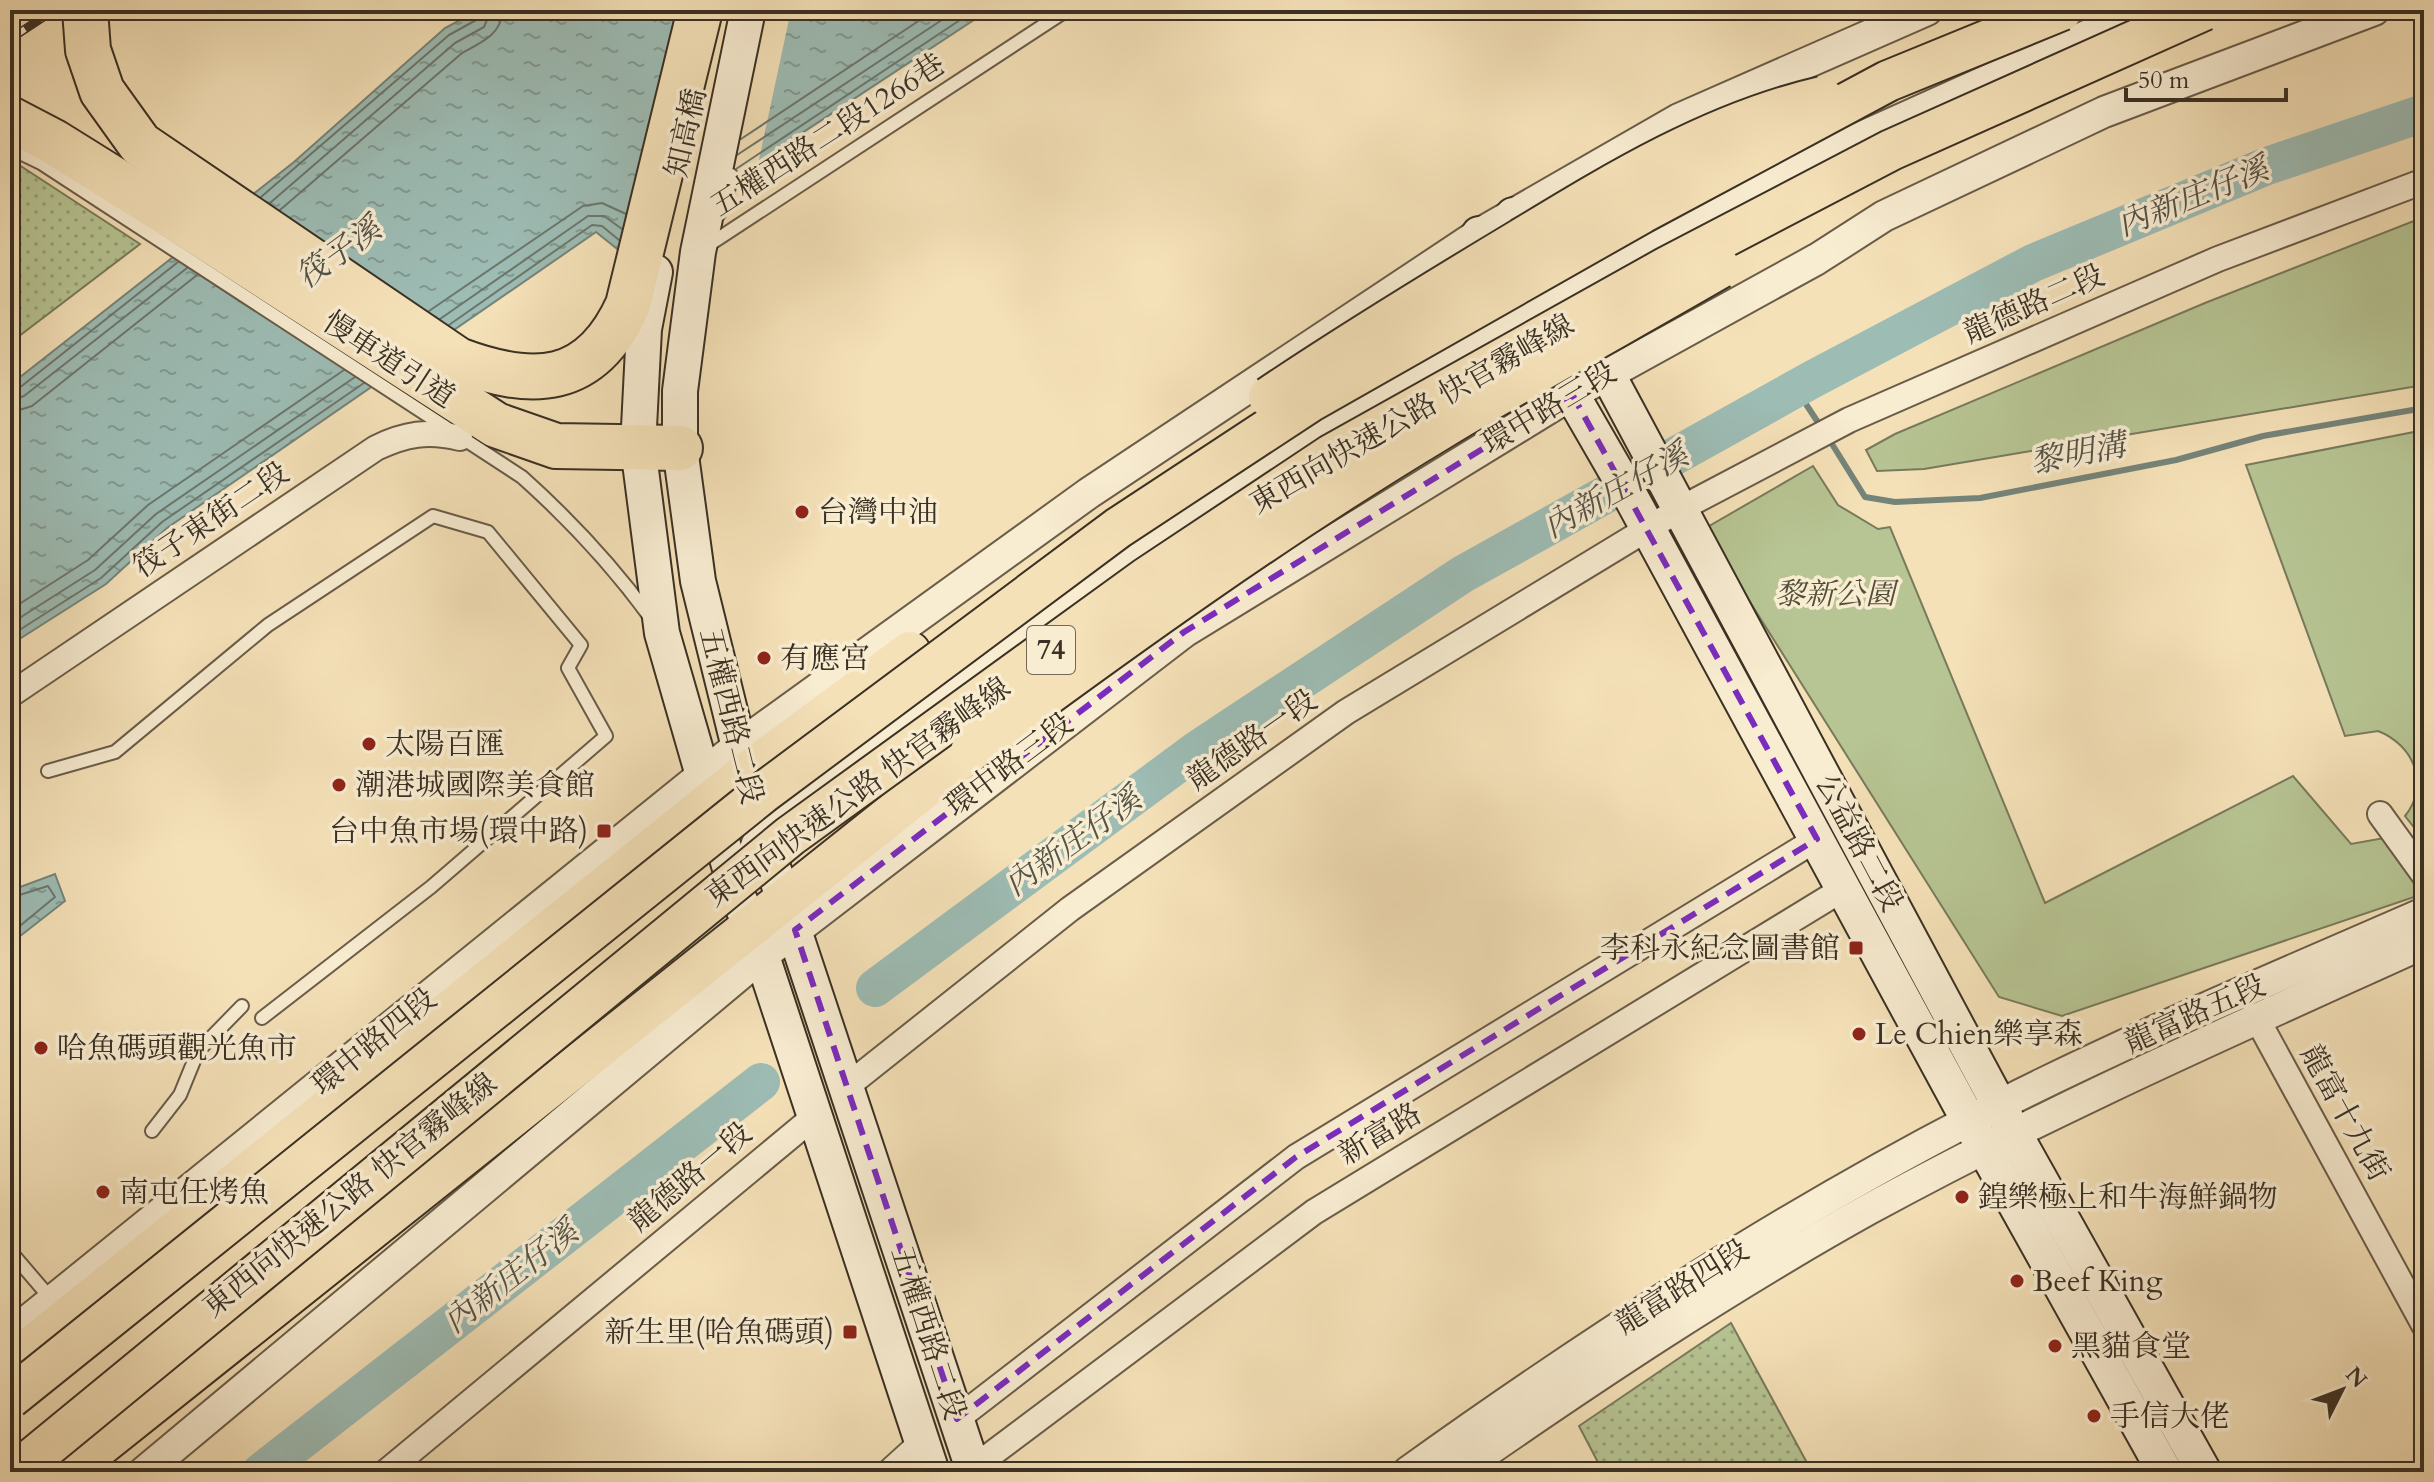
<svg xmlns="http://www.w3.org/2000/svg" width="2434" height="1482" font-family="Cardo,'Noto Serif TC',serif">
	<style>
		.grass { fill: url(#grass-dots); stroke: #787a5c; stroke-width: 2 }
		.green { fill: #b7c493; stroke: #787a5c; stroke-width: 2 }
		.water { fill: url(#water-ripples); stroke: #75847a; stroke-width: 2 }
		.pier { fill: #f5e1b8 }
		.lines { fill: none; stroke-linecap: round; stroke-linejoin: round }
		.shore { stroke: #6c766c; stroke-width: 2 }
		.stream { stroke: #75847a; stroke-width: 6 }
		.river { stroke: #9dbcb4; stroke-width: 38 }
		.service-casing { stroke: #695c49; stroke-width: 16 }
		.minor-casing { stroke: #695c49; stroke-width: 28 }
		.tertiary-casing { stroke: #695c49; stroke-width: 34 }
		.secondary-casing { stroke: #3a3024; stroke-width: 38 }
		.trunk-casing { stroke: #3a3024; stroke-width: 44 }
		.motorway-casing { stroke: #3a3024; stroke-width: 48 }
		.service { stroke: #f8ecd1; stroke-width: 12 }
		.minor { stroke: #f8ecd1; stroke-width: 24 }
		.tertiary { stroke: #f8ecd1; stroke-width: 30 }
		.secondary { stroke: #f8ecd1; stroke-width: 34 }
		.trunk { stroke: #f5e1b8; stroke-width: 40 }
		.motorway { stroke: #f5e1b8; stroke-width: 44 }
		.rail-casing { stroke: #3a3024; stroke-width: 9 }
		.rail { stroke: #f8ecd1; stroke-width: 6; stroke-dasharray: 18; stroke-linecap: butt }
		.trunk-bridge-casing { stroke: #3a3024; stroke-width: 44; stroke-linecap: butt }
		.trunk-bridge { stroke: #f5e1b8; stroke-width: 40 }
		.marked { fill: none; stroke: #7b2cbf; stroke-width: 6; stroke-dasharray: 16 10; stroke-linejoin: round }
		.poi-dot { fill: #8f2418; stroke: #f8ecd1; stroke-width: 3 }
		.labels { text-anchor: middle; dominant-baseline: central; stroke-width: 7; stroke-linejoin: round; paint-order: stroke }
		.shield { fill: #f8ecd1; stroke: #736858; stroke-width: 2 }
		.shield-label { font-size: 28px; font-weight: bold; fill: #3a3024 }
		.street-label { font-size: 30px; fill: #3a3024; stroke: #f8ecd1 }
		.poi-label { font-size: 30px; fill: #3a3024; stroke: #f8ecd1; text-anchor: start }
		.park-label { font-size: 30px; font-style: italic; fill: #534e3a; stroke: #f8ecd1 }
		.water-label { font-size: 32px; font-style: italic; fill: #535348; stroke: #f8ecd1 }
	</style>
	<defs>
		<pattern id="grass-dots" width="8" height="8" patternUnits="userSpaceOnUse" patternTransform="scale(2)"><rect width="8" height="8" fill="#b7c493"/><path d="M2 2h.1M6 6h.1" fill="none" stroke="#96a078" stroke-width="1.8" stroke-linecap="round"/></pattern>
		<pattern id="water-ripples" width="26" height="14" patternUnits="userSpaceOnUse" patternTransform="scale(2)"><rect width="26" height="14" fill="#9dbcb4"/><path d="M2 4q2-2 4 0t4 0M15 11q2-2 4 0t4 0" fill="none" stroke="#819992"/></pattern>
	</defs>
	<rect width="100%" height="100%" fill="#f5e1b8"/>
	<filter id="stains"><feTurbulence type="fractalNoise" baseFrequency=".0025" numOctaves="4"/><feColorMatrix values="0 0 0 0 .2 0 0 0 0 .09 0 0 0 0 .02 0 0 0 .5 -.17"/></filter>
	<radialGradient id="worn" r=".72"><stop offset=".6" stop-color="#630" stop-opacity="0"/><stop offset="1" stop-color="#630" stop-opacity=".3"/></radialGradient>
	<g class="grass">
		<path d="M 10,159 L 140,244 L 10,343 Z"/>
		<path d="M 1731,1323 L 1812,1472 L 1603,1472 L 1579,1426 Z"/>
	</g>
	<g class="green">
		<path d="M 2424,217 L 2424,385 L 1924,469 L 1877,471 L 1866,450 L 1895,434 L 2205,303 Z"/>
		<path d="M 2424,430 L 2424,840 L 2405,816 C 2430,785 2414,745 2378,731 L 2345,736 L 2246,465 Z"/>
		<path d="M 1813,466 L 1838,505 L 1878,529 L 1890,527 L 2045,903 L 2293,776 L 2351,844 L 2384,838 L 2423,894 L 2062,1016 L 1999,997 L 1704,529 Z"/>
	</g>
	<g class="water">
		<path d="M 479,10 L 989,10 L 621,252 L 596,232 L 167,528 L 106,584 L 10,645 L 10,385 L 294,162 L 445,28 Z"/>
		<path d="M 55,874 L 65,901 L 10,944 L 12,890 Z"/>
	</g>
	<path class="pier" d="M 689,10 L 791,10 L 757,169 L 637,247 Z"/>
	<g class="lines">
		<g class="shore">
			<path d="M 741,139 L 935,10"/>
			<path d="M 737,155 L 957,10"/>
			<path d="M 736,169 L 975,10"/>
			<path d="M 261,197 L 449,35 L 478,19 L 481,10"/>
			<path d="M 270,203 L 455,43 L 484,27 L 491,10"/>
			<path d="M 280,210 L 462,53 C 482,42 501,35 503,10"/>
			<path d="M 429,311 L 583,206 L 602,203 L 626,214"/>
			<path d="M 440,319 L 588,216 L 604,216 L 622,229"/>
			<path d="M 449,325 L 592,225 L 602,226 L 619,240"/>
			<path d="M 10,390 L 18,389 L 178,262"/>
			<path d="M 10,401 L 24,396 L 187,268"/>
			<path d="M 10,413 L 32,406 L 197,275"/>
			<path d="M 10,610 L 88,560 L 148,505 L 344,370"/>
			<path d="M 10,624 L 95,570 L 156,514 L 355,377"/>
			<path d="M 10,636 L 101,578 L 162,522 L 364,383"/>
			<path d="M 10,898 L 48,886 L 55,897 L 10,934"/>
		</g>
		<g class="stream">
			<path d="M 1796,389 L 1821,427"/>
			<path d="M 1827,436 L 1865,497 L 1895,502 L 1980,498 L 2176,460 L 2263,436 L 2424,408"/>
		</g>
		<g class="river">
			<path d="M 875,988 L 1198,749 L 1463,574 L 1813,379 L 2033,263 L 2267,166 L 2424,113"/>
			<path d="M 261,1472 L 761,1082"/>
		</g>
		<defs>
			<g id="service">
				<path d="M 10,148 L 41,163 L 522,477 C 570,520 612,565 650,617"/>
				<path d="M 719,214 L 726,202 L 731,175"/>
				<path d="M 704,248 L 1067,10"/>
				<path d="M 48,771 L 115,752 L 268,625 L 433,516 L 488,532 L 581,645 L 568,668 L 606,736 L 431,887 L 262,1018"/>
				<path d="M 152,1131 L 180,1095 L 198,1051 L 242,1006"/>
				<path d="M 10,1251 L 52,1300"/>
			</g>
			<g id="minor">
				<path d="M 10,695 L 376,448 C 405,434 428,430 460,438"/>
				<path d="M 2380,814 L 2424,875"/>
				<path d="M 2256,1017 L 2424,1325"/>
				<path d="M 846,1087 L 1070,909 L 1346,712 L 1680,509 L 1849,420 L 2218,259 L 2424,181"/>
				<path d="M 957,1419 L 1296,1157 L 1817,839"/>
				<path d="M 973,1468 L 1314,1212 L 1843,889"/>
				<path d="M 386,1472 L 815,1116"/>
				<path d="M 889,1472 L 922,1442"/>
			</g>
			<g id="tertiary">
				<path d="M 753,854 L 762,831 L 930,702 L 1132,557 L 1319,434 L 1793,168 L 2144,10"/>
				<path d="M 10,1335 L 737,747 L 1089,493 L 1479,234 L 1679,119 L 1927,10"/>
				<path d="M 144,1472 L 762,956 L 1184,632 L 1572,394 L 1817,259 L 1884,216 L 2104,112 L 2374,10"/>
				<path d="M 1408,1472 C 1588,1343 1775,1221 1972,1119 C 2119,1043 2273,979 2424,913"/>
				<path d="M 1457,1472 C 1591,1379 1727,1288 1869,1209 C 2050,1110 2237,1028 2424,943"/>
			</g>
			<g id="secondary">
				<path d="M 748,10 L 698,252 L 680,391 L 680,448 L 698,581 L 756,816 L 974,1472"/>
				<path d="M 1513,215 L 1607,373 L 2014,1133 L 2204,1472"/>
				<path d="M 1479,234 L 1632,499 L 1969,1121 L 2165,1472"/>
				<path d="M 655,272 L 644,329 L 638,447 L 662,633 L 737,893 L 762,956 L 932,1472"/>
			</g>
			<g id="trunk">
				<path d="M 10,1364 L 745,774 L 910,652"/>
				<path d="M 67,1472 L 971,751"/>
			</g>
			<g id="motorway">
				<path d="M 85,10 L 88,50 L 102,91 L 140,144 L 458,360 C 533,388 591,387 628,305 L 700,10"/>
				<path d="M 10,119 L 54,142 L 179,220 L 496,425 L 556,446 L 680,448"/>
			</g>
		</defs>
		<use href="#service" class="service-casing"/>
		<use href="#minor" class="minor-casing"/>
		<use href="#tertiary" class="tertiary-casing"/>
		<use href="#secondary" class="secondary-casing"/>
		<use href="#trunk" class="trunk-casing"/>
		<use href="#motorway" class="motorway-casing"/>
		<use href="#service" class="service"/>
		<use href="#minor" class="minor"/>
		<use href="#tertiary" class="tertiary"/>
		<use href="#secondary" class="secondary"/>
		<use href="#trunk" class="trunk"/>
		<use href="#motorway" class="motorway"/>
		<defs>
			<g id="rail">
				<path d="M 10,15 L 18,10"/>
				<path d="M 10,39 L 54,10"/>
			</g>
		</defs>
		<use href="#rail" class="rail-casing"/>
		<use href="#rail" class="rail"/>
		<defs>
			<g id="trunk-bridge">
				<path d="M 1269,397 C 1351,342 1436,290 1521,239 C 1615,182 1713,122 1822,97"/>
				<path d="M 971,751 C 1124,638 1278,527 1441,429 C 1533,373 1627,322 1720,268"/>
				<path d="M 10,1398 L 764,792 L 1118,528 L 1311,401 L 1642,213 L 1888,81 L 2062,10"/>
				<path d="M 16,1472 L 790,836 L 1146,578 L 1331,455 L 1667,267 L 1891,150 L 2204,10"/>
			</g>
		</defs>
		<use href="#trunk-bridge" class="trunk-bridge-casing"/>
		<use href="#trunk-bridge" class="trunk-bridge"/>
	</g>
	<path class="marked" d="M 1572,394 L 1817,839 L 1296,1157 L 957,1419 L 795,930 L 1184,632 Z"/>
	<g class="poi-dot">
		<circle cx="802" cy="512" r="8"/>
		<circle cx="764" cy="658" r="8"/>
		<circle cx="369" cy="744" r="8"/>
		<circle cx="339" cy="785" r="8"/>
		<rect x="596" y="823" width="16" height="16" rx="4"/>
		<rect x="1848" y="940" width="16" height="16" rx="4"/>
		<circle cx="1859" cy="1034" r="8"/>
		<circle cx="41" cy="1048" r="8"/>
		<circle cx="103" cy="1192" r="8"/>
		<circle cx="1962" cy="1197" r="8"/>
		<circle cx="2017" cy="1281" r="8"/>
		<rect x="842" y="1324" width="16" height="16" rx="4"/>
		<circle cx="2055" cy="1346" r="8"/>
		<circle cx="2094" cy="1416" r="8"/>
	</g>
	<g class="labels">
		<rect class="shield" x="1027" y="626" width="48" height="48" rx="6"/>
		<g class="shield-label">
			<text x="1051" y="650">74</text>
		</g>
		<g class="street-label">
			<text transform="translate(686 133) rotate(-77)">知高橋</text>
			<text transform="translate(828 135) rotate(-33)">五權西路二段1266巷</text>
			<text transform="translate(2034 304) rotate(-24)">龍德路二段</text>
			<text transform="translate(389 360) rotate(33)">慢車道引道</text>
			<text transform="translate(1549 408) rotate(-31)">環中路三段</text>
			<text transform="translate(1412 414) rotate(-30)">東西向快速公路 快官霧峰線</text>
			<text transform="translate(211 520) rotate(-34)">筏子東街二段</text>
			<text transform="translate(731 716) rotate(76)">五權西路二段</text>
			<text transform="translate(1252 740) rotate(-35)">龍德路一段</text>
			<text transform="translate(1009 765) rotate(-37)">環中路三段</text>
			<text transform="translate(858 792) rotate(-36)">東西向快速公路 快官霧峰線</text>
			<text transform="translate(1859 843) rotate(62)">公益路二段</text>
			<text transform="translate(2195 1014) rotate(-24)">龍富路五段</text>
			<text transform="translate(374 1042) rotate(-39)">環中路四段</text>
			<text transform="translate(2345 1113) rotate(61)">龍富十九街</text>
			<text transform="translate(1380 1134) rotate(-31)">新富路</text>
			<text transform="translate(690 1177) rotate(-40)">龍德路一段</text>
			<text transform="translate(350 1195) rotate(-39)">東西向快速公路 快官霧峰線</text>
			<text transform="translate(1682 1287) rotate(-32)">龍富路四段</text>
			<text transform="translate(928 1333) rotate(72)">五權西路二段</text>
		</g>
		<g class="poi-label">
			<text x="818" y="512">台灣中油</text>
			<text x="780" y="658">有應宮</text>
			<text x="385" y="744">太陽百匯</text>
			<text x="355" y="785">潮港城國際美食館</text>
			<text x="588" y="831" text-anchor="end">台中魚市場(環中路)</text>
			<text x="1840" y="948" text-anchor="end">李科永紀念圖書館</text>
			<text x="1875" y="1034">Le Chien樂享森</text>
			<text x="57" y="1048">哈魚碼頭觀光魚市</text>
			<text x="119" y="1192">南屯任烤魚</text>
			<text x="1978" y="1197">鍠樂極上和牛海鮮鍋物</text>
			<text x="2033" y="1281">Beef King</text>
			<text x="834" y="1332" text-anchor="end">新生里(哈魚碼頭)</text>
			<text x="2071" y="1346">黑貓食堂</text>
			<text x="2110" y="1416">手信大佬</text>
		</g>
		<g class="park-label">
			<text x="1835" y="594">黎新公園</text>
		</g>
		<g class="water-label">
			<text transform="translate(2193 197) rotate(-22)">內新庄仔溪</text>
			<text transform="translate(339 253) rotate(-36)">筏子溪</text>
			<text transform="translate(2078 454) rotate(-11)">黎明溝</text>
			<text transform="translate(1616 491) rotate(-29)">內新庄仔溪</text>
			<text transform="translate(1073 842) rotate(-36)">內新庄仔溪</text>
			<text transform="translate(511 1277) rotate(-38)">內新庄仔溪</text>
		</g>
	</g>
	<rect width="2434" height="1482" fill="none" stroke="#f5e1b8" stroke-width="40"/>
	<rect x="12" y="12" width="2410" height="1458" fill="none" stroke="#3a3024" stroke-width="4"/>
	<rect x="20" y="20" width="2394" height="1442" fill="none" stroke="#3a3024" stroke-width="2"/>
	<g transform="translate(2342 1390) rotate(48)" stroke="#f8ecd1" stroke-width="6" paint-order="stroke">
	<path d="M0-6L14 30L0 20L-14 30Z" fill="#3a3024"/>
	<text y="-12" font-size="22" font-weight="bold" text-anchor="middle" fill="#3a3024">N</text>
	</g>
	<path d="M2126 88v12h160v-12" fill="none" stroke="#3a3024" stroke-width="4"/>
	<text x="2138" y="88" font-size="24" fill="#3a3024" stroke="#f8ecd1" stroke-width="6" paint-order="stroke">50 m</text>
	<rect width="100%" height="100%" filter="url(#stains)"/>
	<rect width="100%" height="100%" fill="url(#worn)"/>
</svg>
